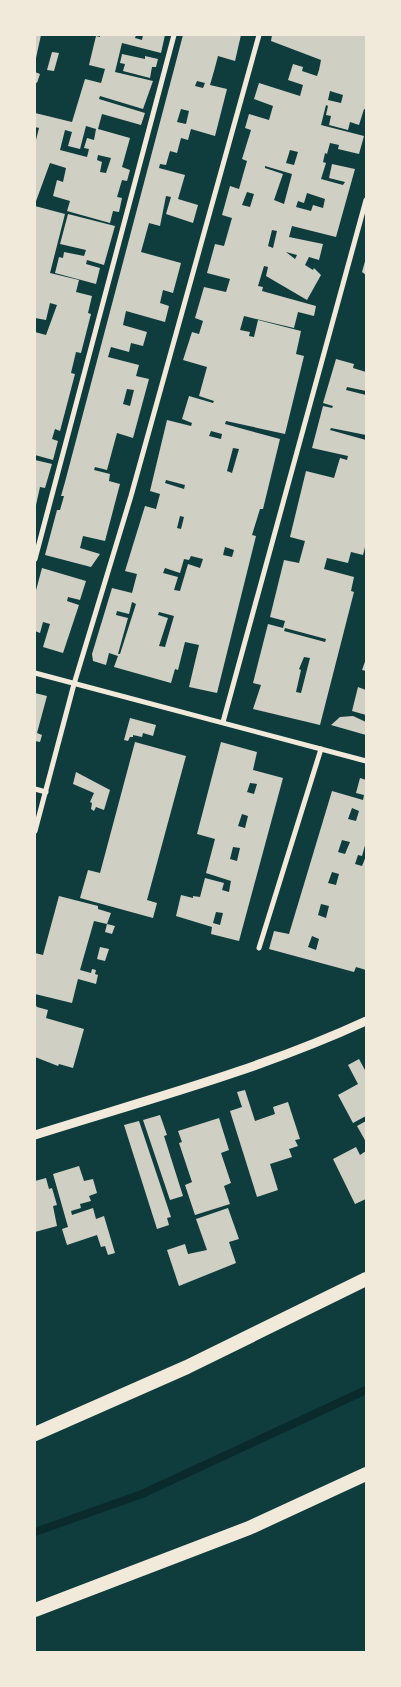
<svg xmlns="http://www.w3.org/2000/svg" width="401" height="1687" font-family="'Fira Sans Condensed',sans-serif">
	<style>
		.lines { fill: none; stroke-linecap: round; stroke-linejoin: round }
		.stream { stroke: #0a2a2b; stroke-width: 8 }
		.building { fill: #cfcfc3; fill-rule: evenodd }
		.minor { stroke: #f1e9da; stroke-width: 5 }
		.tertiary { stroke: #f1e9da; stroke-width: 9 }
		.trunk { stroke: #f1e9da; stroke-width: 14 }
	</style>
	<rect width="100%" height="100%" fill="#0f3d3e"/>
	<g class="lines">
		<path class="stream" d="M 35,1532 L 142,1494 L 366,1390"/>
	</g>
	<g class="building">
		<path d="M 35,35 L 41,35 L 36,58 L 35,57 Z"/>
		<path d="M 100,35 L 136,35 L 135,38 L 142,40 L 143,35 L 165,35 L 161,53 L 122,43 L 115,72 L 153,81 L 143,109 L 100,96 L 99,99 L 145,113 L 141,125 L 102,114 L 98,129 L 130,138 L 122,167 L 130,170 L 127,181 L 122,180 L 117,197 L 122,198 L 119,212 L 113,211 L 110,223 L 67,211 L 70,201 L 53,196 L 57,180 L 63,182 L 66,168 L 50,163 L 35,204 L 35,144 L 39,128 L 35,127 L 35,113 L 72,122 L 85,79 L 101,83 L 105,69 L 89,65 L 96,36 L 100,37 ZM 86,126 L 96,129 L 94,140 L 87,138 L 84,148 L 89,149 L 87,157 L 60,150 L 65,130 L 72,132 L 68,146 L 80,149 ZM 98,155 L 111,158 L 106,173 L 100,172 L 102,162 L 97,160 Z"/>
		<path d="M 183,35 L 241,35 L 235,61 L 218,56 L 214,71 L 210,85 L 227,89 L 215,136 L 191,129 L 188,140 L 181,138 L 177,153 L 170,151 L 166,165 L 160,164 L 159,168 L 185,175 L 178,199 L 198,205 L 193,223 L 166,214 L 171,197 L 166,196 L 160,226 L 149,223 L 141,252 L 181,263 L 173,293 L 163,290 L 160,303 L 169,306 L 165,322 L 126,311 L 123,325 L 147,332 L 143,346 L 131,343 L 129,352 L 111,347 L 108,357 L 139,365 L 136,376 L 149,379 L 133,438 L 117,433 L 107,470 L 95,467 L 94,470 L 110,474 L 109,481 L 120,484 L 105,541 L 83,536 L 80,548 L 100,554 L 91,567 L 45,555 L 57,510 L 60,510 L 64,496 L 61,496 L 65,482 ZM 197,81 L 205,83 L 203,88 L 195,86 ZM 181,109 L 189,111 L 186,124 L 177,122 ZM 127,389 L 134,390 L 130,406 L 123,404 Z"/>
		<path d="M 272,35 L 366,36 L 366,110 L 364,109 L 359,125 L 350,122 L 348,130 L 329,125 L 331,116 L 326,115 L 328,106 L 326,105 L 321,125 L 364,136 L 359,154 L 338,149 L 339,145 L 330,143 L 327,154 L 325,153 L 323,162 L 326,163 L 321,179 L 343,185 L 345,182 L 329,178 L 332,164 L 355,169 L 336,237 L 292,226 L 289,237 L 323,244 L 319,260 L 309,257 L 305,265 L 313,270 L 314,268 L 321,275 L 307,300 L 266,276 L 268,267 L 264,266 L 258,286 L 263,287 L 262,291 L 316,306 L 314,316 L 298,312 L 294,328 L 244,316 L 240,330 L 250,332 L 249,336 L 254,337 L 258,320 L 301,331 L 296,354 L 304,356 L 285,434 L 226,421 L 225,424 L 280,439 L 263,509 L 260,509 L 252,535 L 256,536 L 217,693 L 189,687 L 199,645 L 185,642 L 178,670 L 175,669 L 171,683 L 114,667 L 118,656 L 109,653 L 106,665 L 93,661 L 92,654 L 112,588 L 132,593 L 137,574 L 125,571 L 145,506 L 156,509 L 160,494 L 150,491 L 167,420 L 191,426 L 192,423 L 182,419 L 189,396 L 213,403 L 214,401 L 199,396 L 207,367 L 183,360 L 192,332 L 199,334 L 203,321 L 195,318 L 204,287 L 226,292 L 230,279 L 207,273 L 215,244 L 224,246 L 232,218 L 222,215 L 230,186 L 239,189 L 247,161 L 242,159 L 251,130 L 245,128 L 249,114 L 269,120 L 273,106 L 254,99 L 259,83 L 300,96 L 303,85 L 288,80 L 293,64 L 303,67 L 302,71 L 317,76 L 319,70 L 321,60 L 271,41 ZM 330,91 L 343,95 L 341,103 L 328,100 ZM 290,150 L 298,152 L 294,165 L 286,163 ZM 265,166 L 292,174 L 284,204 L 274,200 L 283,174 L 265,168 ZM 247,192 L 254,194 L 250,207 L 242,205 ZM 307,193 L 325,199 L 323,208 L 313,205 L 311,211 L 296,207 L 298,201 L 304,203 ZM 272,230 L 277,231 L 273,248 L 268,246 ZM 286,252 L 297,255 L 295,259 ZM 211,431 L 222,434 L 221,439 L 209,436 ZM 233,448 L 239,449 L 232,473 L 227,471 ZM 166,480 L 185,485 L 184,489 L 165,483 ZM 180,516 L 184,517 L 181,529 L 177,528 ZM 225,547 L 234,550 L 232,557 L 223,555 ZM 191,556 L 203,559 L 200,568 L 188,564 L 180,591 L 174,590 L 178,577 L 163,573 L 165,568 L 180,573 L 184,559 L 189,560 ZM 132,602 L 136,604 L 120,654 L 118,654 L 128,618 L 116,615 L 117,611 L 129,614 ZM 159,612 L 174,616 L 165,647 L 159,646 L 168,618 L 158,615 Z"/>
		<path d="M 52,52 L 59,53 L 54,71 L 47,70 Z"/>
		<path d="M 122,54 L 145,59 L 145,56 L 158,59 L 156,67 L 152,67 L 150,78 L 123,71 L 125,64 L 120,63 Z"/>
		<path d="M 35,72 L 40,74 L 37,83 L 35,82 Z"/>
		<path d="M 35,206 L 65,214 L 50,273 L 79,280 L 76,292 L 92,296 L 88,313 L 91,314 L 81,353 L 76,352 L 71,373 L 75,374 L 60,431 L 55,429 L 52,439 L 58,441 L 53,460 L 35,455 L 35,332 L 46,335 L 57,305 L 50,303 L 46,320 L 35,318 Z"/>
		<path d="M 68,214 L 115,226 L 104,265 L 87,260 L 86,264 L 100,268 L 96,284 L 55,273 L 59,257 L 63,258 L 64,252 L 84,256 L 86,250 L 60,244 Z"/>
		<path d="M 366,258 L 366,275 L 362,272 Z"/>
		<path d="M 336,359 L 354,364 L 353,368 L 366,372 L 366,391 L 347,387 L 346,390 L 366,395 L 366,435 L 331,428 L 330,430 L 366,440 L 366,543 L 363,555 L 351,552 L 348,563 L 327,558 L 324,569 L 354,577 L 351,591 L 354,592 L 320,725 L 253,709 L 261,685 L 253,683 L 268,624 L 283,628 L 285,621 L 270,617 L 284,560 L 299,563 L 305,541 L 290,537 L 306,471 L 334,478 L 340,458 L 347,460 L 348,456 L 312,448 L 323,406 L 332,408 L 333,406 L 323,403 ZM 285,628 L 326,639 L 325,642 L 284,631 ZM 304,657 L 310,658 L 301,693 L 296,692 L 301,670 L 299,669 Z"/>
		<path d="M 35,460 L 52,464 L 45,488 L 40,487 L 36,505 Z"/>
		<path d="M 42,568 L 86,581 L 80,600 L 68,597 L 67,601 L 79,605 L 63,653 L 43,647 L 50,624 L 43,622 L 40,633 L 35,631 L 35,594 Z"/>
		<path d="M 366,659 L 366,671 L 362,670 Z"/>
		<path d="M 358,687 L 366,690 L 366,715 L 352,711 Z"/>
		<path d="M 35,693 L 47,696 L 37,733 L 42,735 L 40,742 L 35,741 Z"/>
		<path d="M 353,716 L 366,722 L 366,735 L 331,725 L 340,717 Z"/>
		<path d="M 130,718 L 156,725 L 153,736 L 143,733 L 142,737 L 133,735 L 133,737 L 130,737 L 128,741 L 124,740 Z"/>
		<path d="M 135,742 L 186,756 L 147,900 L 157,903 L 153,918 L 80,898 L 88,870 L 100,873 Z"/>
		<path d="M 221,742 L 257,752 L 253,770 L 283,778 L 239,941 L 211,934 L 212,927 L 176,916 L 181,895 L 193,898 L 193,896 L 200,897 L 205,878 L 224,883 L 222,890 L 229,892 L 230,886 L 231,881 L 206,873 L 215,839 L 197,834 ZM 250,783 L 257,784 L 254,794 L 247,792 ZM 242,814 L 248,816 L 245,828 L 238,826 ZM 233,847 L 240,848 L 237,861 L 230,859 ZM 216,912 L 223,913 L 220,925 L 213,923 Z"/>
		<path d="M 76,772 L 110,790 L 104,810 L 96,807 L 94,811 L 91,809 L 92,803 L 90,802 L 94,793 L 73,784 Z"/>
		<path d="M 360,778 L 366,780 L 366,842 L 362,856 L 358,855 L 355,864 L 362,866 L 366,856 L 366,970 L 356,967 L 354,972 L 269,949 L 274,931 L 289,934 L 332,791 L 363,800 L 364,795 L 356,793 ZM 352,808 L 359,811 L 356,821 L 348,819 ZM 342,840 L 350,842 L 345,854 L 338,852 ZM 332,872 L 339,874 L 336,885 L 328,883 ZM 321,904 L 329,906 L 326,918 L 318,915 ZM 312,936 L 319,939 L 316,950 L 308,947 Z"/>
		<path d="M 59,896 L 98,906 L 98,909 L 111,913 L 107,924 L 94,921 L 80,970 L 91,973 L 92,969 L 96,970 L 95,974 L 98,975 L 96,984 L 78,979 L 72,1003 L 35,994 L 35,953 L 43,955 Z"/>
		<path d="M 107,924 L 115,926 L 112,934 L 105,932 Z"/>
		<path d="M 100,947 L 109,949 L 105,961 L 97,959 Z"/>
		<path d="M 35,1004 L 37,1007 L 48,1010 L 46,1018 L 84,1029 L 73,1068 L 59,1064 L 58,1066 L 35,1057 Z"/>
		<path d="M 359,1059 L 366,1072 L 366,1116 L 353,1123 L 338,1095 L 358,1084 L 348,1065 Z"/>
		<path d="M 245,1090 L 255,1121 L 275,1114 L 273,1107 L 288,1102 L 300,1139 L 295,1140 L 298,1146 L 289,1149 L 292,1157 L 270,1164 L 278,1190 L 257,1197 L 230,1111 L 242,1107 L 237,1092 Z"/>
		<path d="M 160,1115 L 167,1135 L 164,1136 L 183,1196 L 170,1200 L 143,1120 Z"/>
		<path d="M 219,1118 L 229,1150 L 221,1153 L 231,1183 L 224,1186 L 230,1204 L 195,1215 L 185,1185 L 192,1182 L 179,1143 L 182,1142 L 178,1131 Z"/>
		<path d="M 139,1121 L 171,1217 L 167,1218 L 169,1225 L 157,1229 L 124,1125 Z"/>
		<path d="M 366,1121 L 366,1142 L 357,1126 Z"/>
		<path d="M 356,1147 L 360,1155 L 366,1151 L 366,1199 L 355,1204 L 333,1159 Z"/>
		<path d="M 79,1166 L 84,1181 L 93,1179 L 97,1193 L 89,1196 L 91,1201 L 80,1204 L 81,1208 L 71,1211 L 72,1215 L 93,1208 L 96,1219 L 104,1216 L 115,1253 L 108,1255 L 105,1246 L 101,1247 L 97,1235 L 67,1245 L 62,1229 L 68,1227 L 53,1174 Z"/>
		<path d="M 46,1178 L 49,1189 L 52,1188 L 57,1205 L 53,1206 L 57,1226 L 35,1232 L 35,1181 Z"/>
		<path d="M 228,1208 L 239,1239 L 229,1242 L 236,1263 L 179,1286 L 167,1250 L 185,1244 L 188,1254 L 207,1250 L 196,1219 Z"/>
	</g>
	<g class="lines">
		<g class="minor">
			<path d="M 35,559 L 174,35"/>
			<path d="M 35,673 L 366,761"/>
			<path d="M 223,722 L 366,200"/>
			<path d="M 35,789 L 46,792"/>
			<path d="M 35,831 L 74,684 L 131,496 L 259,35"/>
			<path d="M 259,948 L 321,749"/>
		</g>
		<path class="tertiary" d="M 35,1135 C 146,1100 260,1070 366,1021"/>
		<g class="trunk">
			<path d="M 35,1434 L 187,1367 L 366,1279"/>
			<path d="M 35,1610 L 249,1528 L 366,1474"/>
		</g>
	</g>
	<rect width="401" height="1687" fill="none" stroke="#f1e9da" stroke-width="72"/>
</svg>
